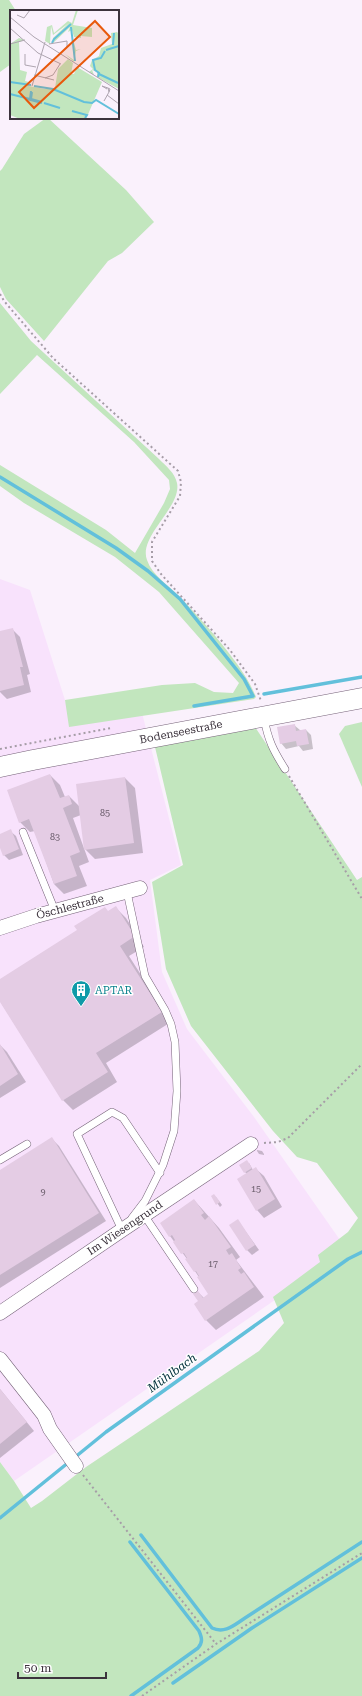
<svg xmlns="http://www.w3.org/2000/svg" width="362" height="1696" font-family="'Roboto Serif',serif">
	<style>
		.built { fill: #f8e2fc }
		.green { fill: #c2e6be }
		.shadow { fill: #0003 }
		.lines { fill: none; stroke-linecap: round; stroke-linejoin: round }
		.stream { stroke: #62c0db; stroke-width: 3.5 }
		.building { fill: #e4cce4 }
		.lane-casing { stroke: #756278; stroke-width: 8 }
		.street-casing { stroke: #756278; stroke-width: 15 }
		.secondary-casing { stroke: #756278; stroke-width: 21 }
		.path { stroke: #a69da7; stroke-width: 2; stroke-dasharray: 2 3; stroke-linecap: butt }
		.lane { stroke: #fff; stroke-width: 7 }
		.street { stroke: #fff; stroke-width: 14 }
		.secondary { stroke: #fff; stroke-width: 20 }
		.labels { text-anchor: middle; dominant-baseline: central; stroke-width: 3; stroke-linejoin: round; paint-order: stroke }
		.number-label { font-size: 9px; fill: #665967 }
		.street-label { font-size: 11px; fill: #3c333d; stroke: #fff }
		.culture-label { font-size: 11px; fill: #0d838f; stroke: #fff; text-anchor: start }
		.water-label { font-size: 12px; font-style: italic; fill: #012f3a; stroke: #fff }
		.inset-river { fill: none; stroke: #62c0db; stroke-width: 2 }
		.inset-road { fill: none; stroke: #aea5b0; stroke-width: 1 }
		.view { fill: #e8590c; fill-opacity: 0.15; stroke: #e8590c; stroke-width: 2 }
		.inset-edge { fill: none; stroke: #3c333d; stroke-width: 2 }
	</style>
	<rect width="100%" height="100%" fill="#faf1fc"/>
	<path class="built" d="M 0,579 L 30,590 L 71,719 L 141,709 L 181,865 L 150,880 L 162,972 L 187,1029 L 254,1117 L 347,1250 L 14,1481 L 0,1462 Z"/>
	<g class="green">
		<path d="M 0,0 L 9,0 L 16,11 L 11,11 L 11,64 L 0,72 Z"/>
		<path d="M 46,118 L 48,118 L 126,190 L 154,222 L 122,253 L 108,261 L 44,341 L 6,299 L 0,287 L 0,171 L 2,169 L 24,134 Z"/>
		<path d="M 0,303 L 31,341 L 159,459 C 166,466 175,473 177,483 C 182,507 138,536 147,560 C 152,575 168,585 179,596 C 202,620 245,667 256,697 L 254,699 L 69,727 L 65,700 L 162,685 L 195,683 L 214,692 L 233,693 L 239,683 L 159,592 L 115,557 L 24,503 L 0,486 L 0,465 L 106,530 L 135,553 L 164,503 L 170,489 L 169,480 L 134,442 L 37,355 L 0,394 Z"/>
		<path d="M 362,722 L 362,787 L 339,734 L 345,726 Z"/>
		<path d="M 255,727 L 357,880 L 362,877 L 362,1696 L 0,1696 L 0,1462 L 14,1481 L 31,1508 L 42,1501 L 86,1467 L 259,1351 L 284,1323 L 273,1297 L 320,1262 L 318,1255 L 348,1232 L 358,1218 L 317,1163 L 297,1157 L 273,1131 L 191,1026 L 166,969 L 152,882 L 183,865 L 155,747 Z"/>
	</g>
	<g class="shadow">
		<path d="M 12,629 L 20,637 L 30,674 L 27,675 L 31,692 L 7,699 L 0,692 L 0,632 Z"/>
		<path d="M 294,725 L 300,730 L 306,730 L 311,735 L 313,749 L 303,751 L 299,746 L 286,749 L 281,743 Z"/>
		<path d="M 50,775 L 60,785 L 65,797 L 69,796 L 80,807 L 125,778 L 135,788 L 143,853 L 95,859 L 85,849 L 81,815 L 73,818 L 89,862 L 79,866 L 87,886 L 64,894 L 54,884 L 35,831 L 30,832 L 20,822 Z"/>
		<path d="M 10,831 L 16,836 L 23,855 L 9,860 L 4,855 L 0,845 L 0,835 Z"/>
		<path d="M 116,908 L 126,918 L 144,947 L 129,956 L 171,1022 L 106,1063 L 117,1082 L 73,1110 L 63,1100 L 0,1001 L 0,980 Z"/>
		<path d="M 0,1045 L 7,1052 L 26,1082 L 0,1098 Z"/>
		<path d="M 52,1139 L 59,1146 L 106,1221 L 0,1288 L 0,1171 Z"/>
		<path d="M 257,1150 L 262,1151 L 264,1154 L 264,1155 L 259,1154 L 257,1151 Z"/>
		<path d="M 249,1163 L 253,1170 L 256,1169 L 264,1176 L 282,1207 L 264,1218 L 257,1210 L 247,1174 L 245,1172 Z"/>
		<path d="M 212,1196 L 216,1197 L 222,1205 L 220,1207 Z"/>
		<path d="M 194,1200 L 219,1228 L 240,1257 L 236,1260 L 264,1297 L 216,1330 L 206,1320 L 198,1292 L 204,1298 L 210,1294 L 187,1259 L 170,1236 Z"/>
		<path d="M 238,1221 L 259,1250 L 252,1255 L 247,1250 Z"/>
		<path d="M 0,1389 L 34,1431 L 0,1458 Z"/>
	</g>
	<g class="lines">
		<g class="stream">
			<path d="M 0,477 L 116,548 L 148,571 L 180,599 L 244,679 L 253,696 L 194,706"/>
			<path d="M 264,694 L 362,677"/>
			<path d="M 74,1458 L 106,1432 L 348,1259 L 362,1252"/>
			<path d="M 0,1518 L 69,1462"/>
			<path d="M 141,1535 L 212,1628 C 225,1634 234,1625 245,1618 L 362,1542"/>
			<path d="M 130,1542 L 199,1631 C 202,1638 203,1642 198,1648 L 131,1696"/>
			<path d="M 173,1683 L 252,1628 L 362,1558"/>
		</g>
	</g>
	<g class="building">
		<path d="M 13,628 L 23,667 L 20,667 L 24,685 L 0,691 L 0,631 Z"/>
		<path d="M 295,724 L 296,731 L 306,729 L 309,744 L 297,746 L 296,741 L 280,744 L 277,727 Z"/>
		<path d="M 50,774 L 60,798 L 69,795 L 72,804 L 63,808 L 80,852 L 70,856 L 77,876 L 54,884 L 29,819 L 19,823 L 7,790 Z"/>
		<path d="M 125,777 L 134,843 L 84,850 L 76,784 Z"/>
		<path d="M 11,829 L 19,849 L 3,856 L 0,848 L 0,834 Z"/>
		<path d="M 116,906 L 135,936 L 120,946 L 162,1012 L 96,1053 L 108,1072 L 62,1101 L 0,1002 L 0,979 L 77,930 L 74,926 L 105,907 L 108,911 Z"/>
		<path d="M 0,1044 L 18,1074 L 0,1086 Z"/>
		<path d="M 52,1137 L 99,1213 L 0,1275 L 0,1170 Z"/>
		<path d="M 247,1160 L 252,1168 L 244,1173 L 239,1165 Z"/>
		<path d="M 256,1167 L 275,1199 L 256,1211 L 237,1179 Z"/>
		<path d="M 214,1194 L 220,1202 L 216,1205 L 211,1196 Z"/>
		<path d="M 194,1199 L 204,1213 L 201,1215 L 205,1220 L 209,1216 L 231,1247 L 226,1250 L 229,1255 L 232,1253 L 241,1268 L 238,1270 L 241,1274 L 244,1272 L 254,1287 L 205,1321 L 194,1304 L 198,1301 L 193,1294 L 198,1291 L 203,1298 L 208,1294 L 197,1277 L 199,1276 L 196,1271 L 194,1272 L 185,1259 L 187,1258 L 184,1253 L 181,1254 L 173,1242 L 175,1240 L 172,1235 L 169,1237 L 160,1223 Z"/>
		<path d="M 238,1219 L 255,1245 L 246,1251 L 229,1225 Z"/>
		<path d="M 0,1389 L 27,1422 L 0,1444 Z"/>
	</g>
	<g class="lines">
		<defs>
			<g id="lane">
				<path d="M 264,718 C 268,740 273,750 285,769"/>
				<path d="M 23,832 L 55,911"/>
				<path d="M 127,892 L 145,976 L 165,1010 L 171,1024 L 175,1042 L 177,1091 L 174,1131 L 163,1165 L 145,1201 L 132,1218"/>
				<path d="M 0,1160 L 27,1144"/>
				<path d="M 144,1215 L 194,1289"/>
				<path d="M 124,1227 L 122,1230 L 77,1134 L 112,1112 L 123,1118 L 160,1173"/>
			</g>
			<g id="street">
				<path d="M 0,928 L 36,916 L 140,888"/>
				<path d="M 0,1313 L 122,1230 L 251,1144"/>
				<path d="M 0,1359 L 44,1415 L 50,1429 L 76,1466"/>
			</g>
			<path id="secondary" d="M 0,767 L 33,760 L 362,698"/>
		</defs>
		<use href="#lane" class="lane-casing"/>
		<use href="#street" class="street-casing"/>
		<use href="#secondary" class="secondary-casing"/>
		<g class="path">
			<path d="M 0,294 L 4,301 L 53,358 L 178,471 L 181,482 L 180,496 L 152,542 L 152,561 L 161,574 L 230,650 L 255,684 L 261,701"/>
			<path d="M 0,749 L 111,728"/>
			<path d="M 289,776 L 362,899"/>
			<path d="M 264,1143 L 278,1142 L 288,1138 L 362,1064"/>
			<path d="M 83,1475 L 216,1644"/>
			<path d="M 142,1696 L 216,1644 L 362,1553"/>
		</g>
		<use href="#lane" class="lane"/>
		<use href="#street" class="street"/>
		<use href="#secondary" class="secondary"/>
	</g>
	<defs>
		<symbol id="building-pin" viewBox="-11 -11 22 30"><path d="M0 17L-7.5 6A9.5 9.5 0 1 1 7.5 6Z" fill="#0f9aa8" stroke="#fff"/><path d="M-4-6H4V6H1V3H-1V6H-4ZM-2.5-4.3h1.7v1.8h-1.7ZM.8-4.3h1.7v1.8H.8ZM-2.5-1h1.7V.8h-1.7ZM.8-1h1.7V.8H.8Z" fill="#fff"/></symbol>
	</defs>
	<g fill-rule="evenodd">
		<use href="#building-pin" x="70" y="979" width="22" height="30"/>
	</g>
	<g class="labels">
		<g class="number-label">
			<text x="105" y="813">85</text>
			<text x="55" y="837">83</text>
			<text x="256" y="1189">15</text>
			<text x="43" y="1192">9</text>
			<text x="213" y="1264">17</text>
		</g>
		<g class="street-label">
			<text transform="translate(181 732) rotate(-11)">Bodenseestraße</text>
			<text transform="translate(70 907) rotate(-15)">Öschlestraße</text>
			<text transform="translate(125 1228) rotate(-34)">Im Wiesengrund</text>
		</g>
		<g class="culture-label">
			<text x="95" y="990">APTAR</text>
		</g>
		<g class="water-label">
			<text transform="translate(172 1373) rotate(-36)">Mühlbach</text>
		</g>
	</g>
	<g transform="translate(10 10)">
		<rect width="109" height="109" fill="#faf1fc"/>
		<path d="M 66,0 L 68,0 L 63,15 L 82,18 L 82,27 L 71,26 L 71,39 L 66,41 L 64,52 L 55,44 L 64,50 L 63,29 L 66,40 L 71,39 L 71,28 L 64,27 L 62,20 L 58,22 L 60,17 L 42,34 L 43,28 L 59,13 L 43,25 L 41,16 L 40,34 L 35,31 L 37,17 L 42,15 L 44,23 L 58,11 L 62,13 ZM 107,22 L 109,24 L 109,79 L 87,67 L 87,62 L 82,60 L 84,65 L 79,62 L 83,59 L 80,56 L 82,50 L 89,46 L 91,38 L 102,34 L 101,23 ZM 9,28 L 15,30 L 9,32 L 10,60 L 17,62 L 15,71 L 19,72 L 19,76 L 35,79 L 45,78 L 48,59 L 58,49 L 63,53 L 61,64 L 64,64 L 67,57 L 92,72 L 76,109 L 10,109 L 0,105 L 0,34 Z" fill="#c2e6be"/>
		<path class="inset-river" d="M 61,17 L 65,51M 42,33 L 44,29 L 61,14M 103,35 L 104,23M 96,40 L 109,36M 89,64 L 108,73M 88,67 L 89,63 L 85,60 L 83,50 L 91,48 L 95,41M 0,72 L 21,75M 24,76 L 43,79 L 74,92 L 82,93 L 86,90 L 109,104M 22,82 L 21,89 L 32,92M 0,84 L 20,89 L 21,81M 17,89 L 32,93M 34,93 L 50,98M 62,101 L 77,105 L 75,108"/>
		<path class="inset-road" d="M 7,5 L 14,8 L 20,0M 0,7 L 24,27 L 109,81M 0,18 L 28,43 L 51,54M 0,34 L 15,30M 39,34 L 57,31 L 57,37M 15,44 L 15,55 L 26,57M 24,65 L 44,70M 35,68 L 43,65 L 50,54M 22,76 L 35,32M 97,79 L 92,76 L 98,78M 97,85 L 109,94M 94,91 L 99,82 L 98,78 L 100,79 L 99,82"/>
		<path class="view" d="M 85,11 L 100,27 L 24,98 L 9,82 Z"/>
		<rect width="109" height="109" class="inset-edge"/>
	</g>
	<path d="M18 1672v6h88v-6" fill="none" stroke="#3c333d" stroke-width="2"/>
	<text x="24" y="1672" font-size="12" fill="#3c333d" stroke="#ffffff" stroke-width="3" paint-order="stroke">50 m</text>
</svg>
